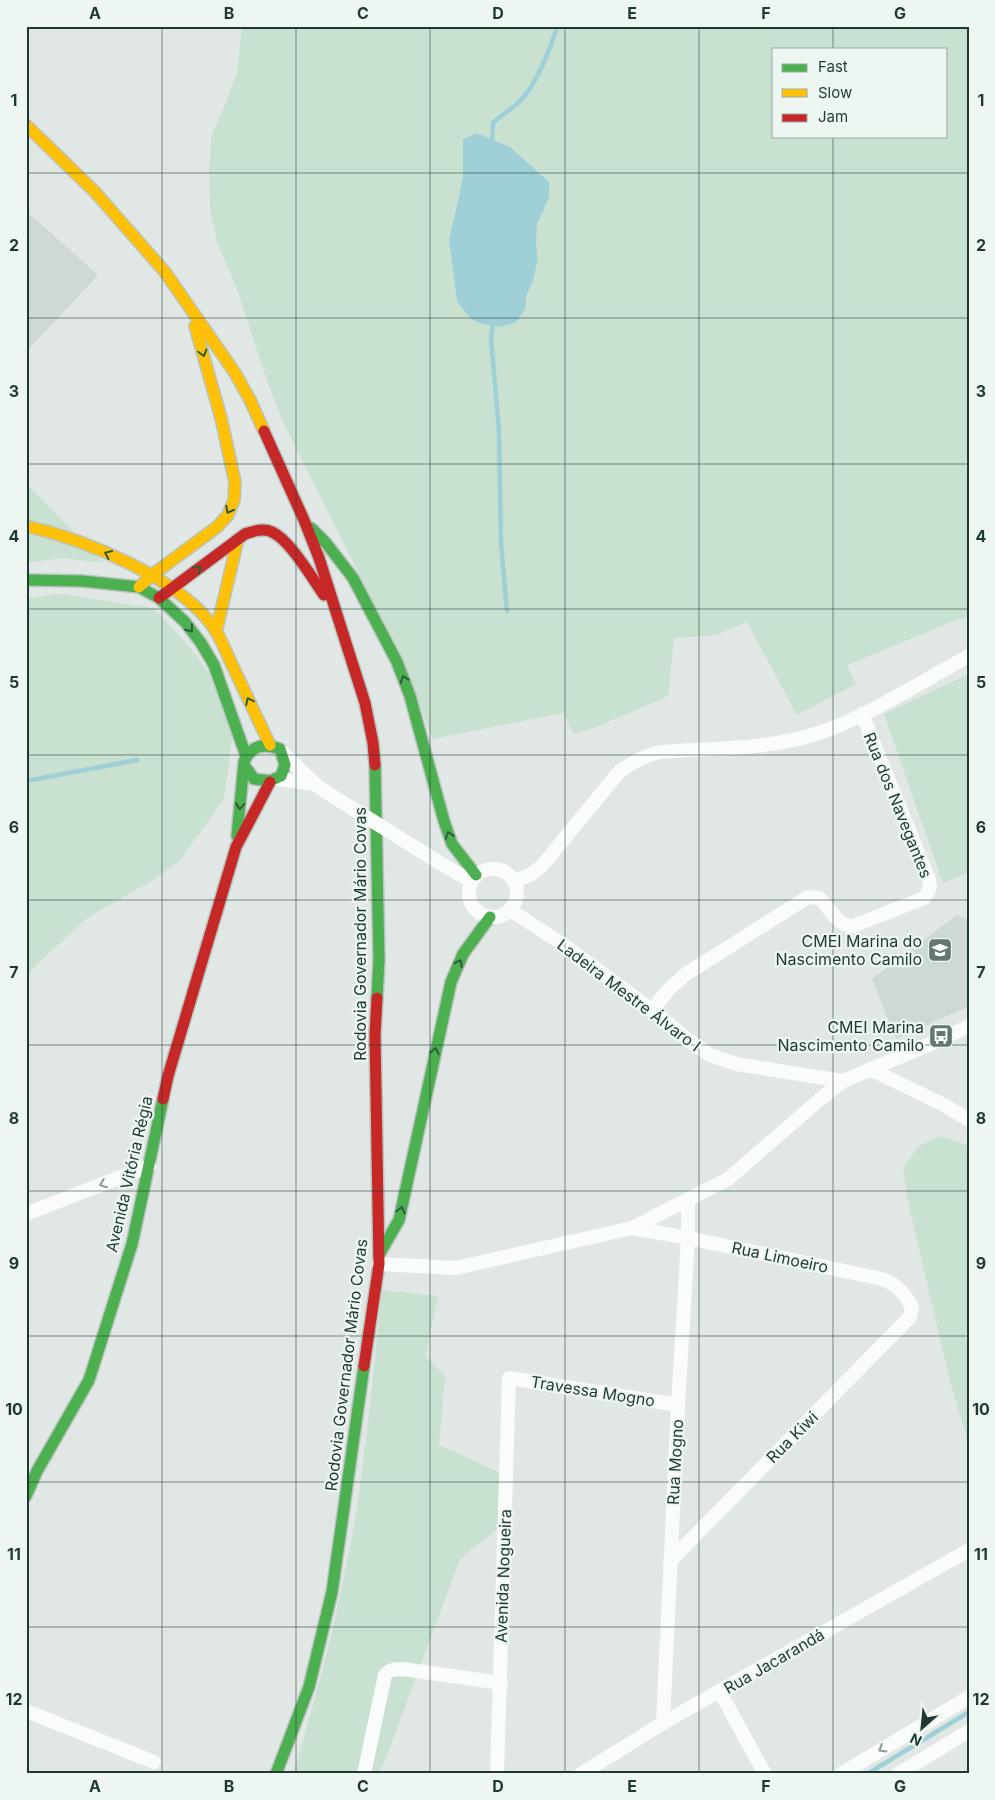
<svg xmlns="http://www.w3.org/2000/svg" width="995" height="1800" font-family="Inter,sans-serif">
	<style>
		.built { fill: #ced8d4 }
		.green { fill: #c8e1d0; fill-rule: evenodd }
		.water { fill: #9fcfd7 }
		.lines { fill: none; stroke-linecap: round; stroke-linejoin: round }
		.stream { stroke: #9fcfd7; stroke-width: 4.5 }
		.fast-casing { stroke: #bac4bf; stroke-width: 14 }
		.slow-casing { stroke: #bac4bf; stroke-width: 14 }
		.jam-casing { stroke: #bac4bf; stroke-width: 14 }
		.street { stroke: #fafbfb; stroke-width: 14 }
		.fast { stroke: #4caf50; stroke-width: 11 }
		.slow { stroke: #ffc107; stroke-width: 11 }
		.jam { stroke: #c62828; stroke-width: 11 }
		.street-bridge { stroke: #fafbfb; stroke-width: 14 }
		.oneway { stroke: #2c5c3b }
		.oneway2 { stroke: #8c9a96 }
		.grid { fill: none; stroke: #1f3932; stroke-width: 1; stroke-opacity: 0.55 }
		.labels { text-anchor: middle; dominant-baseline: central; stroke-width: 4.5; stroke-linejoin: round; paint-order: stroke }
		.street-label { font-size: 16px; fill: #1f3932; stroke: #eef6f2 }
		.poi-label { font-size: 16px; fill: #1f3932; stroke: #eef6f2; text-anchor: end }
		.neatline { fill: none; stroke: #1f3932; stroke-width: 2 }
		.grid-label { font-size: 16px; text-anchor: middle; font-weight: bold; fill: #1f3932 }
	</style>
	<rect width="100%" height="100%" fill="#e0e7e4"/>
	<g class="built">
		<path d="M 26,211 L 98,275 L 26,352 Z"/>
		<path d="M 957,915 L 969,921 L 969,1006 L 896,1039 L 872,979 Z"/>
	</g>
	<g class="green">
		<path d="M 242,26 L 969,26 L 969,617 L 956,620 L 847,665 L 856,684 L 797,715 L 747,622 L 716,635 L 674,638 L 668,696 L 596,727 L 573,734 L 563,713 L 433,739 L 395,646 L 282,420 L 262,366 L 237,288 L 217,243 L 210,208 L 209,169 L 212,134 L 225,105 L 237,72 ZM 774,49 L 946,49 L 946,136 L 774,136 ZM 477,133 L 510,147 L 549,197 L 537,225 L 536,243 L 538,260 L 533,281 L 527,294 L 525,309 L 453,218 L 463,177 L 463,139 Z"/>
		<path d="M 26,483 L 104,563 L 62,558 L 26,563 Z"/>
		<path d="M 59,594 L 154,608 L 190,648 L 214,679 L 232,738 L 224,799 L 180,860 L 155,879 L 87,918 L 36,965 L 26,980 L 26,598 Z"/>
		<path d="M 969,674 L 969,872 L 943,883 L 884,714 Z"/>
		<path d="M 940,1136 L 969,1146 L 969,1446 L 950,1381 L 909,1206 L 903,1168 L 919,1146 Z"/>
		<path d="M 382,1290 L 438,1296 L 425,1356 L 445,1376 L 439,1445 L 503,1474 L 498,1528 L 460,1559 L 386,1758 L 378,1774 L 293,1774 C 319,1690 340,1606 355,1520 C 367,1444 374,1367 382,1290 Z"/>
	</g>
	<path class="water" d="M 477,133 L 510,147 L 549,182 L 549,197 L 537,225 L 536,243 L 538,259 L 533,281 L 527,294 L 525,309 L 516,322 L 501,327 L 482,324 L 471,319 L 457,301 L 449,240 L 463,177 L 463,139 Z"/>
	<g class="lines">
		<g class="stream">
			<path d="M 492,143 L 493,123 C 501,115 512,109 520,101 C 535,87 552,46 557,26"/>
			<path d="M 493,321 L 491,339 L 499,430 L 501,544 L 507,611"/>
			<path d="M 26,781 L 137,760"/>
			<path d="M 867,1774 L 969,1712"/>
		</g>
		<defs>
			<g id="fast">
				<path d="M 311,528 L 326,543 L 353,578 L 397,662 L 410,696 L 444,821 L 452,844 L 476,875"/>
				<path d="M 26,580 L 82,581 L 139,587 L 159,598 L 185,622 L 201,643 L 214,665 L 246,756"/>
				<path d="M 375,765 L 379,960 L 377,998"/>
				<path d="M 237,836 L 244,762 C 251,745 264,743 280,749 L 285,765 L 281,776 L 270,781 L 254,779 L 244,765"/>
				<path d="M 380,1253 L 399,1220 L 451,982 L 463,954 L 490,917"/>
				<path d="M 26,1496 L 37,1471 L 89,1380 L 132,1244 L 163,1099"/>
				<path d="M 276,1774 L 309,1687 L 332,1592 L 364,1366"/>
			</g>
			<g id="slow">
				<path d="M 26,125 L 95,192 L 165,272 L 235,373 L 250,400 L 264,431"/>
				<path d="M 26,526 C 84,539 183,579 216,631 C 223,643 228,657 234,669 C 246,694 258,720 270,745"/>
				<path d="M 139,587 L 152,575 L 217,527 L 228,515 L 234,500 L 235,482 L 221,418 L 195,326"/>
				<path d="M 216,632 L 238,539"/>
			</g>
			<g id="jam">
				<path d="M 264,431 L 304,520 L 319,558 L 365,703 L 373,743 L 375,765"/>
				<path d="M 159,598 L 245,534 C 253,531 264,528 272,532 C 290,540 312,578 324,595"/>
				<path d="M 163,1099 L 168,1076 L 236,847 L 270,782"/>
				<path d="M 364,1366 L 379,1264 L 375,1035 L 377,998"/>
			</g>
		</defs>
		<use href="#fast" class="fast-casing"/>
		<use href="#slow" class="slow-casing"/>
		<use href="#jam" class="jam-casing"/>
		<g class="street">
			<path d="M 282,752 L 315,784 L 326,792"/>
			<path d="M 278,779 L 315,784"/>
			<path d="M 440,863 L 471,881"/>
			<circle cx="493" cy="893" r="24"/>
			<path d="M 514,881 L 530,875 L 541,867 L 619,772 C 632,762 644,756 660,752 C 712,748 768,750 819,733 C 869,716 922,681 969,656"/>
			<path d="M 510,910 L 567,947 L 652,1010 L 687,1039 L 710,1055 L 736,1064 L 843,1081"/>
			<path d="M 652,1010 L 669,989 L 686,974 L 808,897 L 819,898 C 830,907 837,927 853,926 L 924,898 C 929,891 931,888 929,880 L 862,714"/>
			<path d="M 870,1069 L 944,1105 L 969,1120"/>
			<path d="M 26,1214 L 149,1166"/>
			<path d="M 632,1228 L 688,1238 L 882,1279 C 897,1284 904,1293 912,1307 L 910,1317 L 906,1321 L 670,1561"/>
			<path d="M 379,1264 L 456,1268 L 632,1228 L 728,1179 L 818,1101 L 843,1081 L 942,1039 L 969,1026"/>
			<path d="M 720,1692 L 765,1774"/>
			<path d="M 26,1711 L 154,1762"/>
			<path d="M 663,1723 L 678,1405 L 688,1238 L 688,1201"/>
			<path d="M 364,1774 L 385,1675 C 390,1669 396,1669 403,1669 L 501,1683"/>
			<path d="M 497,1774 L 509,1378 L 678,1405"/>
			<path d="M 581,1774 L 663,1723 L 969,1550"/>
			<path d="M 841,1774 L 969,1697"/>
			<path d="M 898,1774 L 969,1731"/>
		</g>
		<use href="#fast" class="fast"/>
		<use href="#slow" class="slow"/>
		<use href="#jam" class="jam"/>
		<path class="street-bridge" d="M 326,792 L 440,863"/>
	</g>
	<defs><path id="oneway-chevron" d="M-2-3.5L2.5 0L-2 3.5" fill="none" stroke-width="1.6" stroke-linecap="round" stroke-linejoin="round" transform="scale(1.25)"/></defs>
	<g class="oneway">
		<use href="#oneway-chevron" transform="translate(203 353) rotate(74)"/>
		<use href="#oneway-chevron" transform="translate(229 510) rotate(117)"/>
		<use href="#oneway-chevron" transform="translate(108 554) rotate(-155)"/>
		<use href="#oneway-chevron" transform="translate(198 569) rotate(-37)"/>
		<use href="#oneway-chevron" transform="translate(190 629) rotate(52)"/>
		<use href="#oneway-chevron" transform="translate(404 679) rotate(-111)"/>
		<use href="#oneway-chevron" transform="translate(249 701) rotate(-116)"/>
		<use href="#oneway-chevron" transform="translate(240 806) rotate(95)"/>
		<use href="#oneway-chevron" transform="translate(449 835) rotate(-110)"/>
		<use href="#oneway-chevron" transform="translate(459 963) rotate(-64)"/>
		<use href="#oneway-chevron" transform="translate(435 1051) rotate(-78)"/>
		<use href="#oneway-chevron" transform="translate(401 1210) rotate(-78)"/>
	</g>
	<g class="oneway2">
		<use href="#oneway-chevron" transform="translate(103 1184) rotate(159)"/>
		<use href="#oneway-chevron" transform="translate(882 1749) rotate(149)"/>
	</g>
	<path class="grid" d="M 162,26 L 162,1774M 296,26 L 296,1774M 430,26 L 430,1774M 565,26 L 565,1774M 699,26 L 699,1774M 833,26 L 833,49M 833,136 L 833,1774M 26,173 L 969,173M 26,318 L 969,318M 26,464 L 969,464M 26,609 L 969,609M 26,755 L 969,755M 26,900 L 969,900M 26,1045 L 969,1045M 26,1191 L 969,1191M 26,1336 L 969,1336M 26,1482 L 969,1482M 26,1627 L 969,1627"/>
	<defs>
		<symbol id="school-square" viewBox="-11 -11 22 22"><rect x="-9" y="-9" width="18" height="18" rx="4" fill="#637670" stroke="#eef6f2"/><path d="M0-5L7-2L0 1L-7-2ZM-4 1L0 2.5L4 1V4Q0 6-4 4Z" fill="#fff"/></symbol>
		<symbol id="bus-square" viewBox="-11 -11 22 22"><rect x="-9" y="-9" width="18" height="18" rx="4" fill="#637670" stroke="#eef6f2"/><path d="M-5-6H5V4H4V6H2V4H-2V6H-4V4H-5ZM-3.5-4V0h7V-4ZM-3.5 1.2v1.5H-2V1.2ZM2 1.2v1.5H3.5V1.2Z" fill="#fff"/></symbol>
	</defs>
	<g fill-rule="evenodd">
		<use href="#school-square" x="926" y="936" width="28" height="28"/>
		<use href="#bus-square" x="927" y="1022" width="28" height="28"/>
	</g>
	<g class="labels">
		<g class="street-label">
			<text transform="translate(898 805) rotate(68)">Rua dos Navegantes</text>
			<text transform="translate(360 934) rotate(-90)">Rodovia Governador Mário Covas</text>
			<text transform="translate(629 995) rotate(37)">Ladeira Mestre Álvaro I</text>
			<text transform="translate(129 1174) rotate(-77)">Avenida Vitória Régia</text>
			<text transform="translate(780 1257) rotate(12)">Rua Limoeiro</text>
			<text transform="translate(346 1365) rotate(-83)">Rodovia Governador Mário Covas</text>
			<text transform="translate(593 1391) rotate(9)">Travessa Mogno</text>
			<text transform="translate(792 1437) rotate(-45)">Rua Kiwi</text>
			<text transform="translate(675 1462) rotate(-87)">Rua Mogno</text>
			<text transform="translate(503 1576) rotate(-88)">Avenida Nogueira</text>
			<text transform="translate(774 1661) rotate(-30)">Rua Jacarandá</text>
		</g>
		<g class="poi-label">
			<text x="922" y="941">CMEI Marina do<tspan x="922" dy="18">Nascimento Camilo</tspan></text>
			<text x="924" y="1027">CMEI Marina<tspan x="924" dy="18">Nascimento Camilo</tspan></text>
		</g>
	</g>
	<rect width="995" height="1800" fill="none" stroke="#eef6f2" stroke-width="55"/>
	<rect x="772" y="48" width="175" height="90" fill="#eef6f2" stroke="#9baaa5"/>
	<rect x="782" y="64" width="25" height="8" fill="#4caf50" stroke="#9baaa5"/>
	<text x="818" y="72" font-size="15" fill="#1f3932">Fast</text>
	<rect x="782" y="89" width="25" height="8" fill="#ffc107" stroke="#9baaa5"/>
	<text x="818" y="98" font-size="15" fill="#1f3932">Slow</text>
	<rect x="782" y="114" width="25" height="8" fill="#c62828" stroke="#9baaa5"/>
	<text x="818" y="122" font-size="15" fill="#1f3932">Jam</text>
	<g transform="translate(922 1728) rotate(207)" stroke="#eef6f2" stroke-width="4" paint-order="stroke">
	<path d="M0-4L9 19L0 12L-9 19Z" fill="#1f3932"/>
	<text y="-8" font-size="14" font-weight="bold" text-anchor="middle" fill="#1f3932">N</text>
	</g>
	<rect x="28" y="28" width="940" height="1744" class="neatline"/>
	<g class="grid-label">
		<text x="95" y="19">A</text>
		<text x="229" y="19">B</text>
		<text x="363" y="19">C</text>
		<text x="498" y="19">D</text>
		<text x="632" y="19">E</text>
		<text x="766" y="19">F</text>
		<text x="900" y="19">G</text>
		<text x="14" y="106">1</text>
		<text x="981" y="106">1</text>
		<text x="14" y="251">2</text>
		<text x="981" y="251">2</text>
		<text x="14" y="397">3</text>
		<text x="981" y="397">3</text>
		<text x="14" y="542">4</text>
		<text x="981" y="542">4</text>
		<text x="14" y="688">5</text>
		<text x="981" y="688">5</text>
		<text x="14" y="833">6</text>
		<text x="981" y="833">6</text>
		<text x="14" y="978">7</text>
		<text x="981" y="978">7</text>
		<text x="14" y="1124">8</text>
		<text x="981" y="1124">8</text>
		<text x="14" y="1269">9</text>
		<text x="981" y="1269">9</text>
		<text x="14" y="1415">10</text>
		<text x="981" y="1415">10</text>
		<text x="14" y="1560">11</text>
		<text x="981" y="1560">11</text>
		<text x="14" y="1705">12</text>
		<text x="981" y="1705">12</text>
		<text x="95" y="1792">A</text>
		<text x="229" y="1792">B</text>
		<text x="363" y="1792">C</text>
		<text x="498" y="1792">D</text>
		<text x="632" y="1792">E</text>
		<text x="766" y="1792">F</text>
		<text x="900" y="1792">G</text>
	</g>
</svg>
